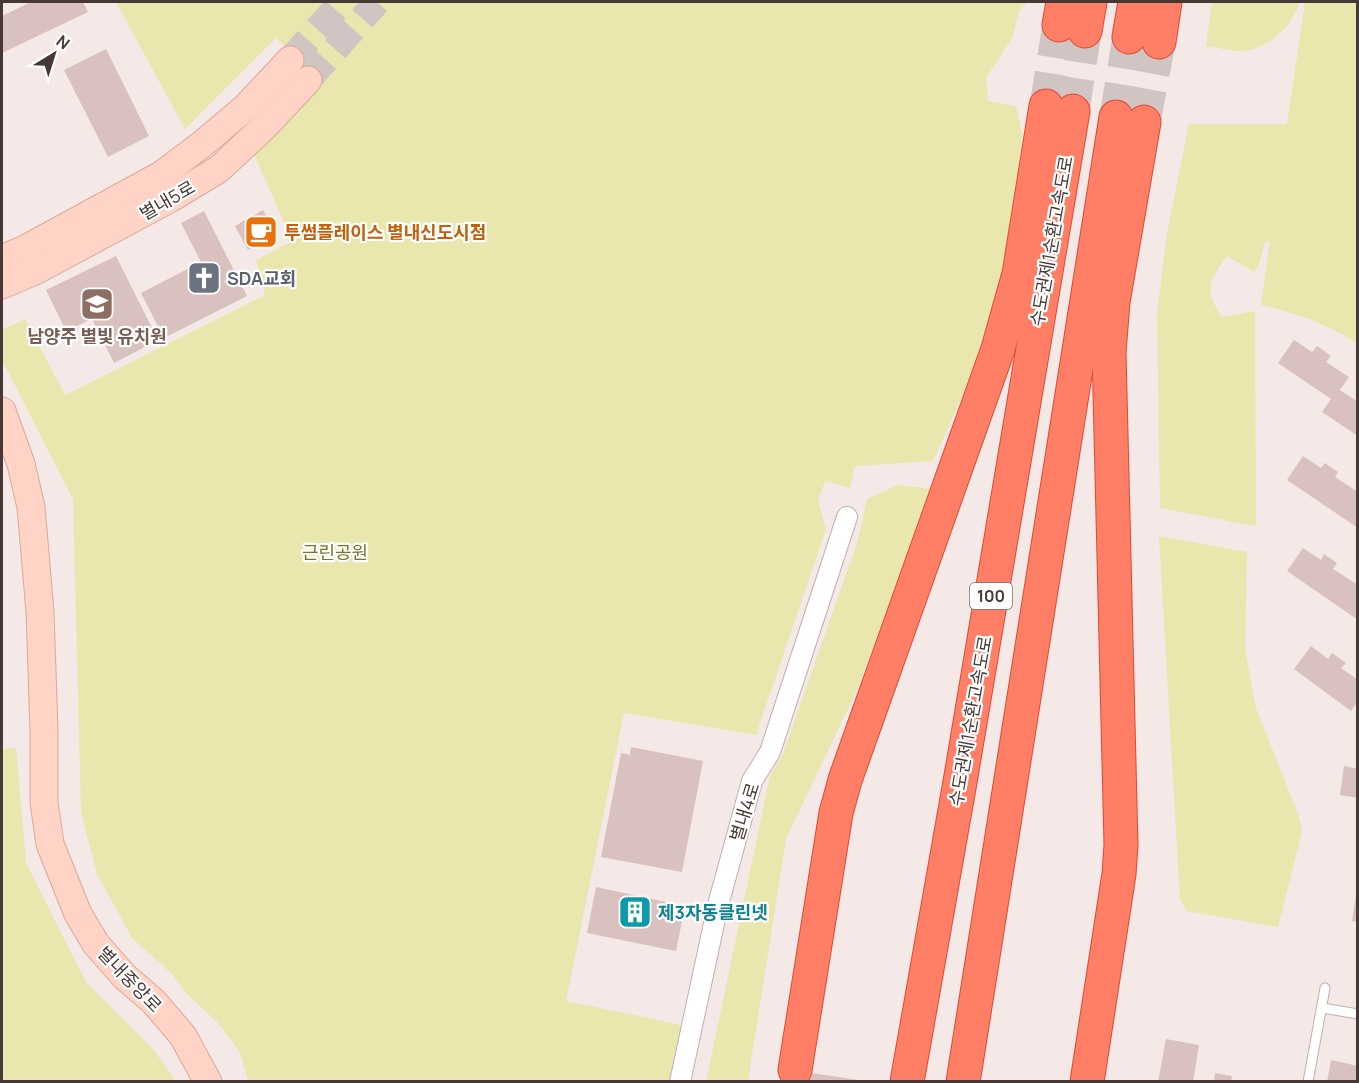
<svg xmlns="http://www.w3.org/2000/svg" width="1359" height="1083" font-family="Manrope,'Noto Sans KR',sans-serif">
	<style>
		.green { fill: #e9e6ae }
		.building { fill: #d8c1be }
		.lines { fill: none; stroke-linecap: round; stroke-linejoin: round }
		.secondary-tunnel { stroke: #d1c5c3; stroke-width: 27; stroke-dasharray: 27 14; stroke-linecap: butt }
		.highway-tunnel { stroke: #d1c5c3; stroke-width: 33; stroke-dasharray: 33 16; stroke-linecap: butt }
		.lane-casing { stroke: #c2afac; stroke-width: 11 }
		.street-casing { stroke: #c2afac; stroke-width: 22 }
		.secondary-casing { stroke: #dba899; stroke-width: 29 }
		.highway-casing { stroke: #e14832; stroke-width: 35 }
		.lane { stroke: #fff; stroke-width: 9 }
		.street { stroke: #fff; stroke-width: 20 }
		.secondary { stroke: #ffd3c5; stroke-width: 27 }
		.highway { stroke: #ff7e66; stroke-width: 33 }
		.labels { text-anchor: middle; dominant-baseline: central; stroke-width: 4.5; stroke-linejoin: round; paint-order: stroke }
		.shield { fill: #fff; stroke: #7e7372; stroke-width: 1.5 }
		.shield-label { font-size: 16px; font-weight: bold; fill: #473735 }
		.street-label { font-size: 18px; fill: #473735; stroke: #fff }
		.food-label { font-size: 18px; font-weight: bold; fill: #c56008; stroke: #fff; text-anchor: start }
		.worship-label { font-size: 18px; font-weight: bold; fill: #5b616d; stroke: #fff; text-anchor: start }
		.education-label { font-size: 18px; font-weight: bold; fill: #785e54; stroke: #fff }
		.park-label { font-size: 18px; fill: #707a27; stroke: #fff }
		.culture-label { font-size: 18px; font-weight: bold; fill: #0d838f; stroke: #fff; text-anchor: start }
	</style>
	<rect width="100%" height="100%" fill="#f4e9e6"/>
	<g class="green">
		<path d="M 116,2 L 1028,2 L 1019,10 L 1013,37 L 986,78 L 988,101 L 1016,106 L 1022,134 L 1012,234 L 991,321 L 967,386 L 933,461 L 855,466 L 850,488 L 825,481 L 818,501 L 826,529 L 756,735 L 624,713 L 566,1001 L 682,1025 L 680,1032 L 684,1033 L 673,1081 L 248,1081 L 240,1052 L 217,1022 L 188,995 L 171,973 L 132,938 L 97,874 L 81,812 L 73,499 L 2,360 L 2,330 L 25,319 L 65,395 L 265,295 L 256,260 L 292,241 L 254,154 L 323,85 L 276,38 L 185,129 Z"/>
		<path d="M 1212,2 L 1300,2 C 1292,26 1270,48 1243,51 C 1232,52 1217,47 1206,46 Z"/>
		<path d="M 1305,2 L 1357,2 L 1357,343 C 1326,324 1297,313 1261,305 L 1270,240 L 1265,242 L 1259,264 L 1254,272 L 1227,256 C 1208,283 1204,286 1221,317 L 1255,311 L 1256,526 L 1160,508 L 1157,313 L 1167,234 L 1189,124 L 1287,124 Z"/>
		<path d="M 898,485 L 935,489 L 856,692 L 786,839 L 748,1081 L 706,1082 L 770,776 L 783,754 L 857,543 L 867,499 Z"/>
		<path d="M 1159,536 L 1247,552 L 1245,650 L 1256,708 L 1298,814 L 1302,831 L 1278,927 L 1187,911 L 1180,900 Z"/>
		<path d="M 16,748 L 26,863 L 86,982 L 153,1049 L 176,1081 L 2,1081 L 2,749 Z"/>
	</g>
	<g class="building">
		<path d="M 31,2 L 83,2 L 88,12 L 2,53 L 2,16 Z"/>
		<path d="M 106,49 L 149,136 L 108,157 L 64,70 Z"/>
		<path d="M 263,210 L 276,234 L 248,250 L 235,226 Z"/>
		<path d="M 204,211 L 247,296 L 164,338 L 141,293 L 201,262 L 181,223 Z"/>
		<path d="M 116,256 L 158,340 L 114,363 L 92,319 L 66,331 L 46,290 Z"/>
		<path d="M 1294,340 L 1312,352 L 1317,346 L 1331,356 L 1326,362 L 1349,377 L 1340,390 L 1358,402 L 1358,436 L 1322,412 L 1331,399 L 1278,363 Z"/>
		<path d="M 1303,456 L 1321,468 L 1325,463 L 1338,472 L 1335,477 L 1358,492 L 1358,528 L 1287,480 Z"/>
		<path d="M 1303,548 L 1321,560 L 1324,554 L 1337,563 L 1333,569 L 1358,585 L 1358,620 L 1287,571 Z"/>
		<path d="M 1311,646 L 1328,659 L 1332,653 L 1346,663 L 1341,668 L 1358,680 L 1358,701 L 1351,711 L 1294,669 Z"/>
		<path d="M 631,747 L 703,761 L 682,872 L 601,857 L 621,753 L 630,755 Z"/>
		<path d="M 1344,766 L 1358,769 L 1358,798 L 1340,795 Z"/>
		<path d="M 596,887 L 680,905 L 677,920 L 682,921 L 676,951 L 587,933 Z"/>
		<path d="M 1356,895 L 1358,895 L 1358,922 L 1352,921 Z"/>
		<path d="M 1166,1039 L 1199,1045 L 1193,1082 L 1158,1082 Z"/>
		<path d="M 1331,1060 L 1358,1066 L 1358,1082 L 1327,1082 Z"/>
		<path d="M 784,1069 L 859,1080 L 859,1082 L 783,1082 Z"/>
		<path d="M 1215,1073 L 1232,1076 L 1231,1082 L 1214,1082 Z"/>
	</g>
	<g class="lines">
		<g class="secondary-tunnel">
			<path d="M 290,60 L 342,2"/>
			<path d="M 308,80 L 377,2"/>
		</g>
		<g class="highway-tunnel">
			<path d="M 1046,106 L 1059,25"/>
			<path d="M 1073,111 L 1085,31"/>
			<path d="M 1116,117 L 1129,37"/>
			<path d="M 1144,122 L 1159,42"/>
		</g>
		<defs>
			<g id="lane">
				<path d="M 1322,1008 L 1358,1014"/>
				<path d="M 1308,1082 L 1325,988"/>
			</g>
			<path id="street" d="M 680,1082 L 718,905 L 752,781 L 770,752 L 847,517"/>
			<g id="secondary">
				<path d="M 2,259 L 25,249 L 161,175 L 201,145 L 246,107 L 290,60"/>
				<path d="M 2,285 L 35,271 L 173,197 L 219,169 L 264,127 L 308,80"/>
				<path d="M 2,411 L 21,464 L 31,507 L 40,612 L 44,730 L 44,802 L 50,844 L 78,914 L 96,944 L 124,976 L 154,1002 L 183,1036 L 208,1082"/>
			</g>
			<g id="highway">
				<path d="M 1059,25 L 1063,2"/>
				<path d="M 1085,31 L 1090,2"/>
				<path d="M 1129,37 L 1135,2"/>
				<path d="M 1159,42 L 1165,2"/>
				<path d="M 795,1070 L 836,813 L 845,780 L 998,349 L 1019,274 L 1046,106"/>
				<path d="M 907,1082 L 960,782 L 1073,111"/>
				<path d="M 963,1082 L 1116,117"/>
				<path d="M 1087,1082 L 1119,874 L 1121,845 L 1109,352 L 1113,302 L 1144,122"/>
			</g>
		</defs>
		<use href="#lane" class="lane-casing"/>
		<use href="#street" class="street-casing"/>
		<use href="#secondary" class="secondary-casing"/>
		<use href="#highway" class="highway-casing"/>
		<use href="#lane" class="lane"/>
		<use href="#street" class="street"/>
		<use href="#secondary" class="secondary"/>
		<use href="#highway" class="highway"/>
	</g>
	<defs>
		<symbol id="cafe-square" viewBox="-11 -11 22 22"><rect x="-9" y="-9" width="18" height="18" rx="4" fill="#e8710a" stroke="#fff"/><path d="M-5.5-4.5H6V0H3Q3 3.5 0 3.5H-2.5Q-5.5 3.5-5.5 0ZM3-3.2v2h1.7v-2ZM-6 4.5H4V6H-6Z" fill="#fff"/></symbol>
		<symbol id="church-square" viewBox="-11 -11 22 22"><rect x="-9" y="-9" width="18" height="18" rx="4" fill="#6b7280" stroke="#fff"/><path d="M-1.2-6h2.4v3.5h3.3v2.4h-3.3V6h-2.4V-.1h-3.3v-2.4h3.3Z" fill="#fff"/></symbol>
		<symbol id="school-square" viewBox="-11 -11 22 22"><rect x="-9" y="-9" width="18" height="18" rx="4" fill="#8d6e63" stroke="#fff"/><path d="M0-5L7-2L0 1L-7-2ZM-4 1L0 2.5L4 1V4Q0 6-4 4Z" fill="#fff"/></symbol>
		<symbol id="building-square" viewBox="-11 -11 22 22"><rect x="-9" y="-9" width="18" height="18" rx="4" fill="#0f9aa8" stroke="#fff"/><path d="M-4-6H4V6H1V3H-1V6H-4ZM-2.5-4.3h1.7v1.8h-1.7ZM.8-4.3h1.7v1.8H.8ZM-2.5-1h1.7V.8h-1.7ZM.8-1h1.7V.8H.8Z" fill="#fff"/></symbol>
	</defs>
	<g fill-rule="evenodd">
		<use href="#cafe-square" x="242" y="213" width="38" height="38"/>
		<use href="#church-square" x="185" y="259" width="38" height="38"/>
		<use href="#school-square" x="78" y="285" width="38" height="38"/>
		<use href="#building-square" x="616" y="893" width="38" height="38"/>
	</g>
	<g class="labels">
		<rect class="shield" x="970" y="583" width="42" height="26" rx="4.5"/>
		<g class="shield-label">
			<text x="991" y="596">100</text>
		</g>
		<g class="street-label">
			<text transform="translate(167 200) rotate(-30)">별내5로</text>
			<text transform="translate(1051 241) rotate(-80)">수도권제1순환고속도로</text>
			<text transform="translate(970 721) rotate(-80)">수도권제1순환고속도로</text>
			<text transform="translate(744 812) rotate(-73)">별내4로</text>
			<text transform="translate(130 979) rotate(46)">별내중앙로</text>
		</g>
		<g class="food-label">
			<text x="284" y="232">투썸플레이스 별내신도시점</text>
		</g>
		<g class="worship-label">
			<text x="227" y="278">SDA교회</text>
		</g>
		<g class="education-label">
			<text x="97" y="336">남양주 별빛 유치원</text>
		</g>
		<g class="park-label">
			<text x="335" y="552">근린공원</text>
		</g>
		<g class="culture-label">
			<text x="658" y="912">제3자동클린넷</text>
		</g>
	</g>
	<rect width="1359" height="1083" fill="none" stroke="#473735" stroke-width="6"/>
	<g transform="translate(54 54) rotate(38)" stroke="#ffffff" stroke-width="4.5" paint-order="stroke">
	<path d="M0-4.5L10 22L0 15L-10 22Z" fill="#473735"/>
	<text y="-9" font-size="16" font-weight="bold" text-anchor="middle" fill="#473735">N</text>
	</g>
</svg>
